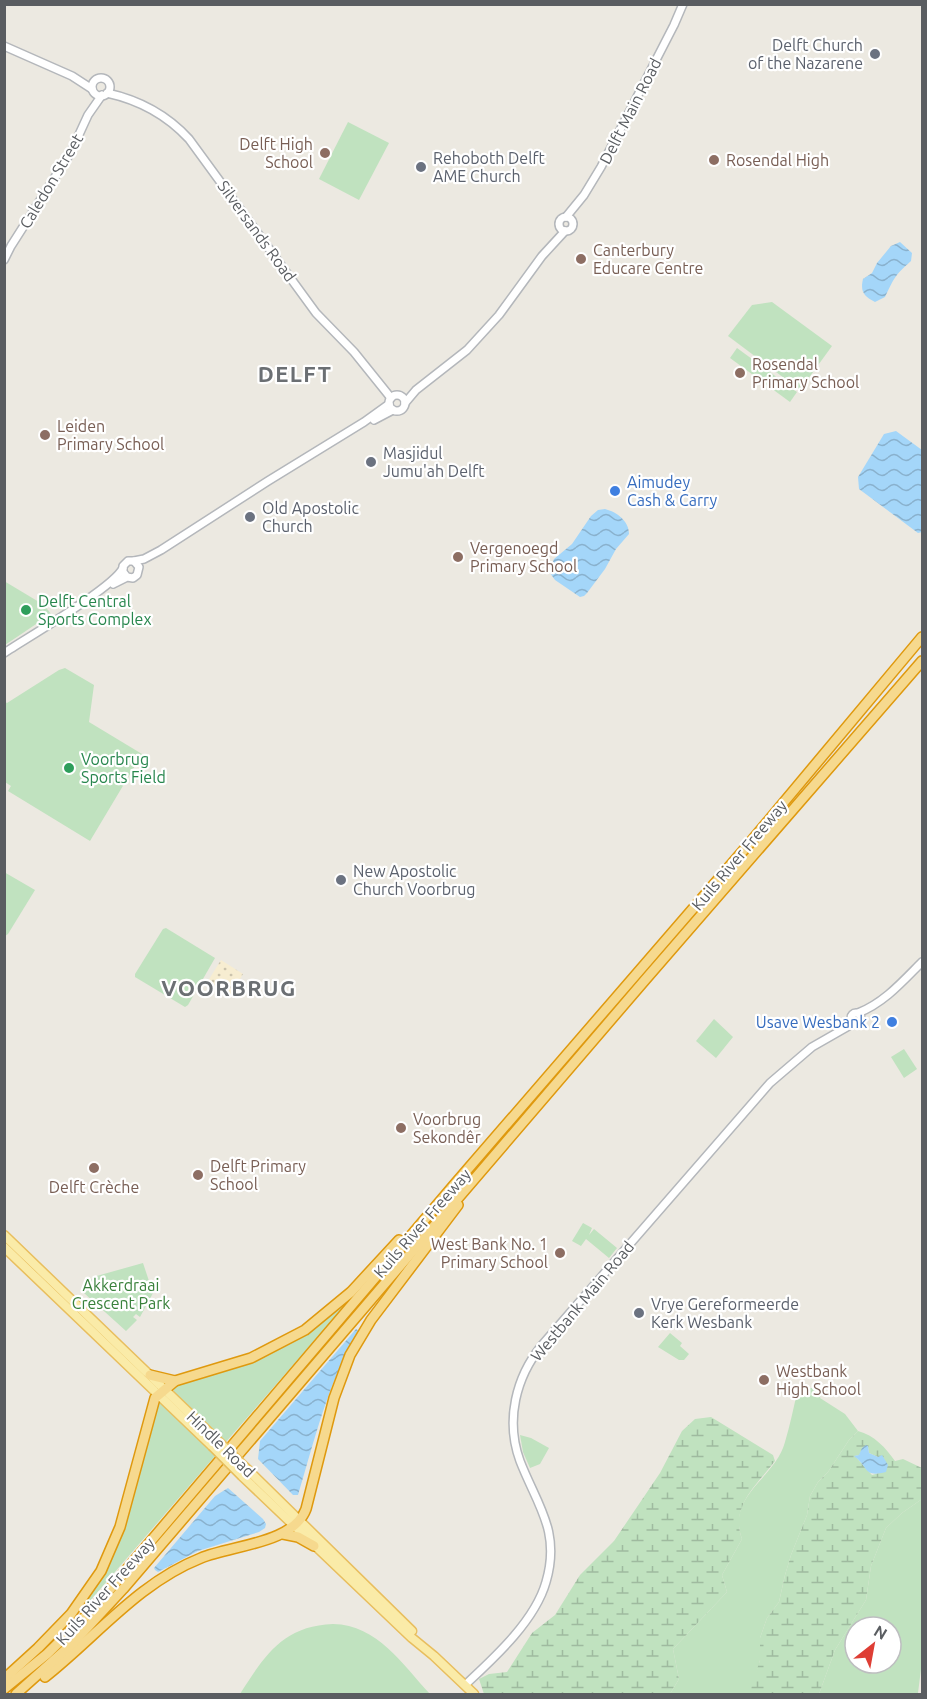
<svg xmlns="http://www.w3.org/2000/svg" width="927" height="1699" font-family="Ubuntu,sans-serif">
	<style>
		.green { fill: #c0e2bf; fill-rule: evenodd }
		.wetland { fill: url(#wetland-marsh); fill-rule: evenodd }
		.sand { fill: url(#sand-dots) }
		.water { fill: url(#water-waves) }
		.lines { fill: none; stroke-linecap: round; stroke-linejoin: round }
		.minor-casing { stroke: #b4b7bb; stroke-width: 10 }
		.major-casing { stroke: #e8be5e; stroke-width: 11 }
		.highway-casing { stroke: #df990e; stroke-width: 12 }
		.minor { stroke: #fff; stroke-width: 7 }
		.major { stroke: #faeba8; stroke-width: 8 }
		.highway { stroke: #f6d98e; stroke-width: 9 }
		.major-bridge-casing { stroke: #e8be5e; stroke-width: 11; stroke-linecap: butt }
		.major-bridge { stroke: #faeba8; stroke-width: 8 }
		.worship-dot { fill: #6b7280; stroke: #fff; stroke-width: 2 }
		.education-dot { fill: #8d6e63; stroke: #fff; stroke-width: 2 }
		.shop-dot { fill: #3f7fe0; stroke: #fff; stroke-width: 2 }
		.leisure-dot { fill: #2e9e5b; stroke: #fff; stroke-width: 2 }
		.labels { text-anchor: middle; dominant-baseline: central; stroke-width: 4.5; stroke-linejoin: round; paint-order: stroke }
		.worship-label { font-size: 16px; fill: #5b616d; stroke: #fff; text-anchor: start }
		.street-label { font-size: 16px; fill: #5a5d61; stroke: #fff }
		.education-label { font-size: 16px; fill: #785e54; stroke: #fff; text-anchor: start }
		.shop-label { font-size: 16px; fill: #366cbe; stroke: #fff; text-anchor: start }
		.leisure-label { font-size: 16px; fill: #27864d; stroke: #fff; text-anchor: start }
		.park-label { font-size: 16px; fill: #39813b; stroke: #fff }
		.district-label { font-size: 22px; font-weight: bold; letter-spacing: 1.5px; fill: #6b6f73; stroke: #fff }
	</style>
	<defs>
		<pattern id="wetland-marsh" width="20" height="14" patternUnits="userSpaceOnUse" patternTransform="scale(1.5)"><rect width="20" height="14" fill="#c0e2bf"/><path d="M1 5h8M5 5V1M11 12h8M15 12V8" fill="none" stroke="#9fba9f"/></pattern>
		<pattern id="sand-dots" width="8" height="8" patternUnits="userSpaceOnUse" patternTransform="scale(1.5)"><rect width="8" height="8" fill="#f7edd1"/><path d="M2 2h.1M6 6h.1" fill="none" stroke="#cbc3ad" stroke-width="1.8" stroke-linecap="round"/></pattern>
		<pattern id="water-waves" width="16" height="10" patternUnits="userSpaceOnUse" patternTransform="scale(1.5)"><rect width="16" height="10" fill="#a4d6f9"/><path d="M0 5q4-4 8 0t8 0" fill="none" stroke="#89b1cd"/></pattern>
	</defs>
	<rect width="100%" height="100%" fill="#ece9e1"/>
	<g class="green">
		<path d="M 348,122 L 389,143 L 359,200 L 319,179 Z"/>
		<path d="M 772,302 L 832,346 L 800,390 L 728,336 L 752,305 Z"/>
		<path d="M 737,348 L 797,392 L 790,402 L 730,358 Z"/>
		<path d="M 4,581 L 44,605 L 51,614 L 5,645 Z"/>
		<path d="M 65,668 L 94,685 L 89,722 L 142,754 L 90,841 L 8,791 L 11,786 L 5,782 L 5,702 L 7,703 L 59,670 Z"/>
		<path d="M 4,872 L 35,890 L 8,934 L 5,936 Z"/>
		<path d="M 166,928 L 215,958 L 188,1005 L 185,1007 L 135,977 L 135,974 L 163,929 Z"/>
		<path d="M 714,1019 L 733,1037 L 716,1058 L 696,1041 Z"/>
		<path d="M 904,1049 L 917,1069 L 904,1078 L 891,1057 Z"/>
		<path d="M 583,1223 L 592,1228 L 589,1235 L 594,1229 L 617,1248 L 609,1258 L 586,1239 L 581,1246 L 572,1241 Z"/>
		<path d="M 143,1263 L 153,1293 L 140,1317 L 136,1314 L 133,1317 L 137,1320 L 126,1331 L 84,1293 L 93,1277 Z"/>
		<path d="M 345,1301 L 347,1303 L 225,1443 L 174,1392 L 174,1386 L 177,1384 C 218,1374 262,1362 298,1338 C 314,1327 329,1314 345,1301 Z"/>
		<path d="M 670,1333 L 682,1343 L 680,1346 L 689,1354 L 684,1360 L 679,1360 L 658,1347 Z"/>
		<path d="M 798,1388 L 823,1388 L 820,1398 L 845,1414 L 858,1431 L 849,1440 L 828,1472 L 818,1482 L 810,1496 L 807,1515 L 791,1555 L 785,1575 L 779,1602 L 767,1618 L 760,1638 L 760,1660 L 751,1694 L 670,1694 L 679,1679 L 673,1649 L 727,1592 L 722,1575 L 742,1539 C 726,1495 775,1479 785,1442 C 790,1425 794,1406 798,1388 Z"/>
		<path d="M 158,1402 L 160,1402 L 215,1456 L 83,1609 L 80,1607 C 127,1549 139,1473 158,1402 Z"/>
		<path d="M 520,1435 L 531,1438 L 549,1448 L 540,1464 L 530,1468 L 523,1452 Z"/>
		<path d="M 922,1499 L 922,1661 L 918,1693 L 917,1694 L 819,1694 L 835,1650 L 866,1600 L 871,1566 L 886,1528 L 902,1513 ZM 855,1627 L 891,1627 L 891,1663 L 855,1663 Z"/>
		<path d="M 333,1624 C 378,1625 402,1664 430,1694 L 240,1694 C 265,1655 283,1626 333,1624 Z"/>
	</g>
	<g class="wetland">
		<path d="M 711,1417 L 773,1455 L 775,1461 C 757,1485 730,1506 742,1539 L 722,1575 L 727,1592 L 673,1649 L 679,1679 L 670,1694 L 484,1694 L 479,1679 L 489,1674 L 507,1672 L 532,1633 L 555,1615 L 580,1575 L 614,1541 L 660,1473 L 682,1431 L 695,1419 Z"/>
		<path d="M 858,1431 C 874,1435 886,1448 895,1461 L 903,1459 L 922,1468 L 922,1499 L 902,1513 L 886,1528 L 871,1566 L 866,1600 L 835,1650 L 819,1694 L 751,1694 L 751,1688 L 760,1660 L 760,1638 L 767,1618 L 779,1602 L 785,1575 L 791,1555 L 807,1515 L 810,1496 L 818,1482 L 828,1472 L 849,1440 ZM 868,1447 L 869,1453 L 878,1457 L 886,1471 L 872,1475 C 866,1468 860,1462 855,1456 L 859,1455 Z"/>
	</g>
	<path class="sand" d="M 221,960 L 243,974 L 229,997 L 208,985 L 208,981 Z"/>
	<g class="water">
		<path d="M 900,242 L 912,253 L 911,261 C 894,276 895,277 885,297 L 875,302 C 864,296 860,292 863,279 L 872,273 L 877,263 L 891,246 Z"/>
		<path d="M 896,431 L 922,450 L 922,532 L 918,533 L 859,489 L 858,477 L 884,434 Z"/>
		<path d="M 605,509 C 617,512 629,521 629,534 L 616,549 L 605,569 L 587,593 L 584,596 L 580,597 L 555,580 L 550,573 L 551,566 L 554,559 L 572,544 L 591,516 L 598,510 Z"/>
		<path d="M 356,1329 L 359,1331 C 328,1381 315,1439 298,1495 L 293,1495 L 258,1459 L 260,1441 Z"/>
		<path d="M 866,1445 L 868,1446 L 869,1453 L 878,1457 L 882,1455 L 888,1465 L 886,1472 C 863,1478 869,1467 854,1456 L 859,1455 L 862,1448 Z"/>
		<path d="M 228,1488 L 263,1519 L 266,1524 L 265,1528 L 259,1532 L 198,1551 L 158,1572 L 155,1570 L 154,1568 L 215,1496 Z"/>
	</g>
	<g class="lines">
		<defs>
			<g id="minor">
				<path d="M 4,46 L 72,76 L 92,89"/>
				<circle cx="101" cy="87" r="9"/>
				<path d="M 107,93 C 139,100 167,115 189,139 L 316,313 L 354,352 L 391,398"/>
				<path d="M 566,217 L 584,195 L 601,167 L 674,25 L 683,4"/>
				<circle cx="566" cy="224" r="7"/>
				<path d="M 4,260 L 11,246 L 71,152 L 88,115 L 102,95"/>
				<circle cx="397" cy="403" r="8"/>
				<path d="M 405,403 L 416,390 L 467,350 L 499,315 L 542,256 L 565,231"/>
				<path d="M 374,420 L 393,410"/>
				<path d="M 134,561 L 144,559 L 161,550 L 268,481 L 364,422 L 389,404"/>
				<path d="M 113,584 L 127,577 L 133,578 L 137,575 L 139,567 L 134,561 L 128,561 L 123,566 L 123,572 L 127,577"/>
				<path d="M 4,653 C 28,637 113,588 123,568"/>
				<circle cx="856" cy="1018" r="5"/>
				<path d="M 858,1013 C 884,1003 903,981 922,962"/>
				<path d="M 465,1685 C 494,1658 535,1621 546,1582 C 561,1531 537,1505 520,1461 C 505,1420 516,1377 542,1345 L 770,1083 L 812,1047 L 854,1023"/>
			</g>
			<g id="major">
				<path d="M 4,1235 L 217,1440"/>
				<path d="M 4,1247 L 212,1446"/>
				<path d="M 248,1470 L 412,1631"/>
				<path d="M 242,1476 L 412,1638 L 434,1656 L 474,1694"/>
			</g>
			<g id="highway">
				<path d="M 150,1375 L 175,1381"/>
				<path d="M 283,1534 L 298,1537 L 314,1546"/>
				<path d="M 45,1677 C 97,1636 138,1583 201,1558 C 232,1545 293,1544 306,1509 L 334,1398 L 350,1355 L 371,1320 L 458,1205"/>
				<path d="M 4,1679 L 38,1648 L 71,1614 L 101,1571 L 120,1527 L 155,1398 L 175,1381 L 251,1358 L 305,1330 L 351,1292 L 399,1240"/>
				<path d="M 4,1689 L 47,1654 L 93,1609 L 454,1185 L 748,845 L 922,637"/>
				<path d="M 16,1694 L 73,1643 L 123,1589 L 645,980 L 922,661"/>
			</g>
		</defs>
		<use href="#minor" class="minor-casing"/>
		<use href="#major" class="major-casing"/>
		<use href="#highway" class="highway-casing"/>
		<use href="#minor" class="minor"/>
		<use href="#major" class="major"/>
		<use href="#highway" class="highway"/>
		<defs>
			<g id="major-bridge">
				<path d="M 217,1440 L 248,1470"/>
				<path d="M 212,1446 L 242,1476"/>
			</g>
		</defs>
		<use href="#major-bridge" class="major-bridge-casing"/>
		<use href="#major-bridge" class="major-bridge"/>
	</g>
	<g class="worship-dot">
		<circle cx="875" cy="54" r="6"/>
		<circle cx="421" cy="167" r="6"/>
		<circle cx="371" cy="462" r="6"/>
		<circle cx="250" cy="517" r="6"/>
		<circle cx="341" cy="880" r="6"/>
		<circle cx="639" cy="1313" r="6"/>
	</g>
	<g class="education-dot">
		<circle cx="325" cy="153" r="6"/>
		<circle cx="714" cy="160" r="6"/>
		<circle cx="581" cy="259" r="6"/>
		<circle cx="740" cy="373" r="6"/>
		<circle cx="45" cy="435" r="6"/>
		<circle cx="458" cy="557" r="6"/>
		<circle cx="401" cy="1128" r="6"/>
		<circle cx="94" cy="1168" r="6"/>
		<circle cx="198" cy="1175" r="6"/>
		<circle cx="560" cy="1253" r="6"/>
		<circle cx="764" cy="1380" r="6"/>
	</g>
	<g class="shop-dot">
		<circle cx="615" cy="491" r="6"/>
		<circle cx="892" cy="1022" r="6"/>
	</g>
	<g class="leisure-dot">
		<circle cx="26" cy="610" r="6"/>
		<circle cx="69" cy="768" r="6"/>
	</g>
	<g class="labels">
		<g class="worship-label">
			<text x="863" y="45" text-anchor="end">Delft Church<tspan x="863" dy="18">of the Nazarene</tspan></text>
			<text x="433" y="158">Rehoboth Delft<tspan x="433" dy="18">AME Church</tspan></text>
			<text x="383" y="453">Masjidul<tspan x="383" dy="18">Jumu'ah Delft</tspan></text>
			<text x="262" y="508">Old Apostolic<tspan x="262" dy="18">Church</tspan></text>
			<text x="353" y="871">New Apostolic<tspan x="353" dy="18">Church Voorbrug</tspan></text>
			<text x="651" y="1304">Vrye Gereformeerde<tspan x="651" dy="18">Kerk Wesbank</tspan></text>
		</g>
		<g class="street-label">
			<text transform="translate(630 111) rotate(-63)">Delft Main Road</text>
			<text transform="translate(51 181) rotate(-59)">Caledon Street</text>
			<text transform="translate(257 231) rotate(54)">Silversands Road</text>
			<text transform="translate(739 855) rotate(-50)">Kuils River Freeway</text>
			<text transform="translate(422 1223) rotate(-49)">Kuils River Freeway</text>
			<text transform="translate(582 1301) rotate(-50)">Westbank Main Road</text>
			<text transform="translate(221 1444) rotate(44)">Hindle Road</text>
			<text transform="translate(105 1591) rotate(-48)">Kuils River Freeway</text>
		</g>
		<g class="education-label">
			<text x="313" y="144" text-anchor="end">Delft High<tspan x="313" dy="18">School</tspan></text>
			<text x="726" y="160">Rosendal High</text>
			<text x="593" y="250">Canterbury<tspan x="593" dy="18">Educare Centre</tspan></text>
			<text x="752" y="364">Rosendal<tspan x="752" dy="18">Primary School</tspan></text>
			<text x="57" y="426">Leiden<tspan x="57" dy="18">Primary School</tspan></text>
			<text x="470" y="548">Vergenoegd<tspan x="470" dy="18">Primary School</tspan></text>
			<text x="413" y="1119">Voorbrug<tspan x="413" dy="18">Sekondêr</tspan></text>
			<text x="210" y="1166">Delft Primary<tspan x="210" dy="18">School</tspan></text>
			<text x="94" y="1187" text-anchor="middle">Delft Crèche</text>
			<text x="548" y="1244" text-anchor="end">West Bank No. 1<tspan x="548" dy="18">Primary School</tspan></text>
			<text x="776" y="1371">Westbank<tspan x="776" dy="18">High School</tspan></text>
		</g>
		<g class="shop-label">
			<text x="627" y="482">Aimudey<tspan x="627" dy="18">Cash &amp; Carry</tspan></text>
			<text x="880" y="1022" text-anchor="end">Usave Wesbank 2</text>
		</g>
		<g class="leisure-label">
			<text x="38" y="601">Delft Central<tspan x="38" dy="18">Sports Complex</tspan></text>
			<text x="81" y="759">Voorbrug<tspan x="81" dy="18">Sports Field</tspan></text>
		</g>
		<g class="park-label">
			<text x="121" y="1285">Akkerdraai<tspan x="121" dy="18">Crescent Park</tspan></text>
		</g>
		<g class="district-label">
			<text x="295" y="373">DELFT</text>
			<text x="229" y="987">VOORBRUG</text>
		</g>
	</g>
	<rect width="927" height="1699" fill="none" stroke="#5a5d61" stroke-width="12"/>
	<g transform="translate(873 1645) rotate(31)"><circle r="28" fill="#ffffff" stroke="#bdbec0" stroke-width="1.5"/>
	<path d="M0-4.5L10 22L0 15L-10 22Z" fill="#de3e35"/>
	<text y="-9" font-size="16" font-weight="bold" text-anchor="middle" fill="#5a5d61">N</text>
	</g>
</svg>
